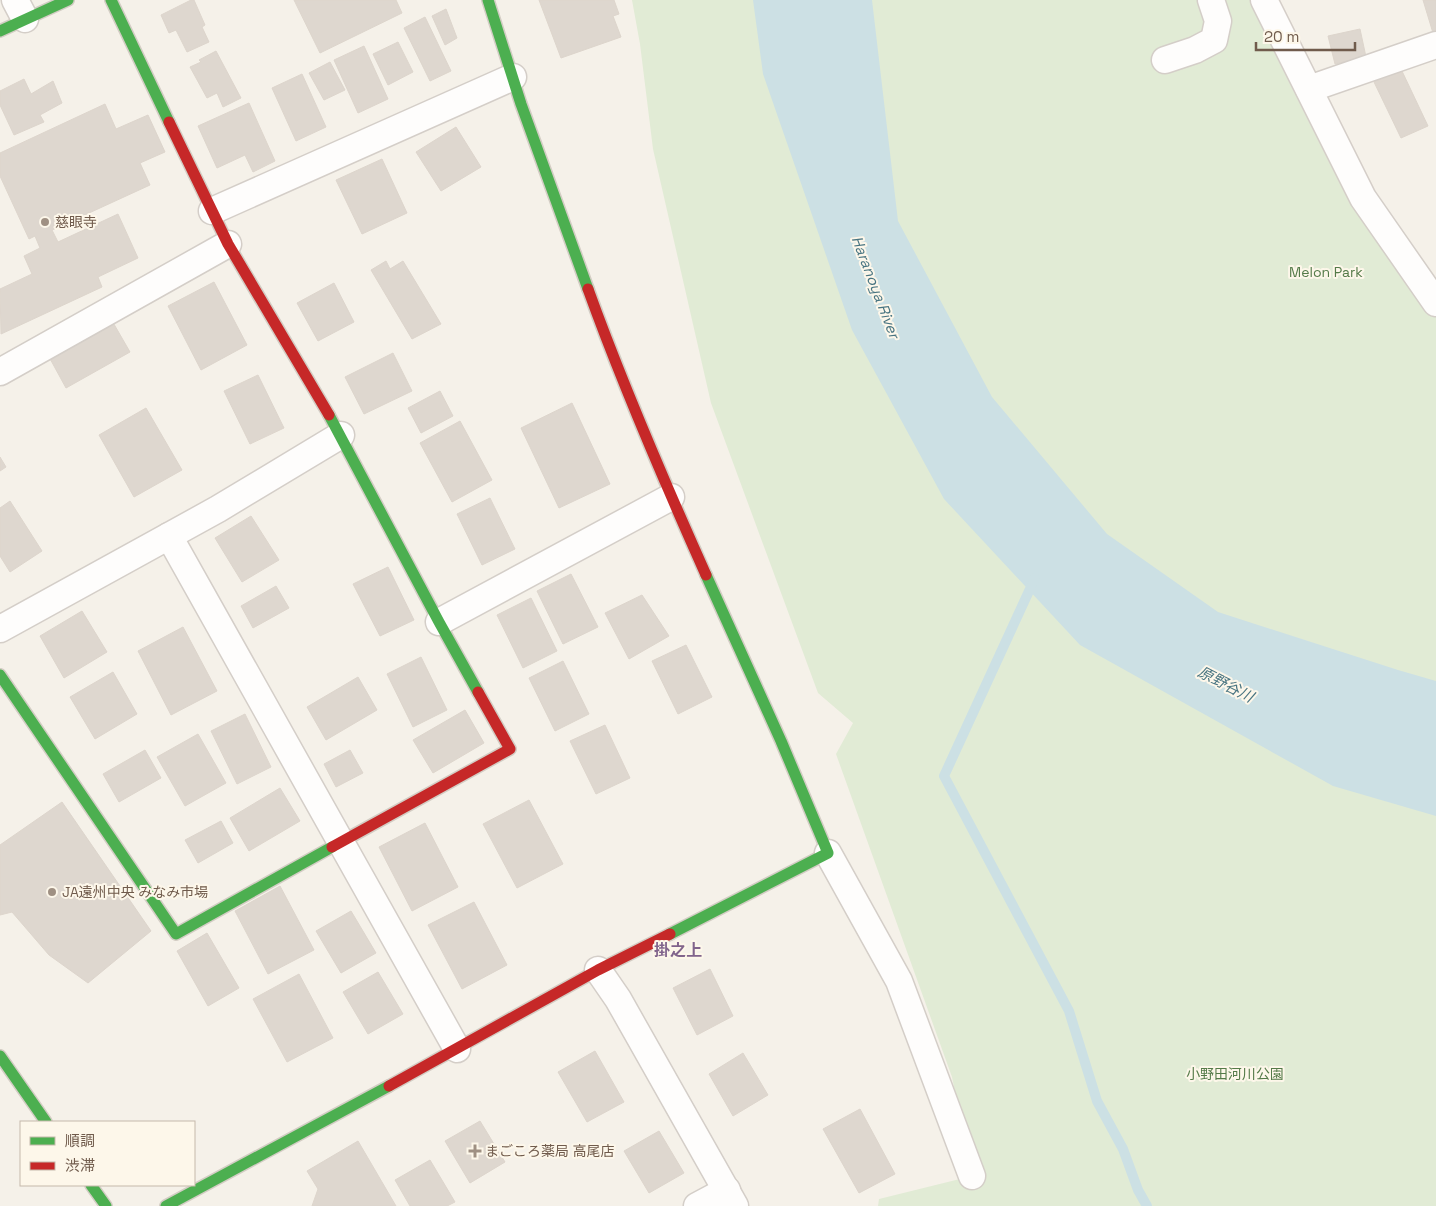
<svg xmlns="http://www.w3.org/2000/svg" width="1436" height="1206" font-family="'Space Grotesk','Noto Sans JP',sans-serif">
	<style>
		.green { fill: #e1ebd5 }
		.water { fill: #cce0e4 }
		.lines { fill: none; stroke-linecap: round; stroke-linejoin: round }
		.stream { stroke: #cce0e4; stroke-width: 10 }
		.building { fill: #ded7cf; stroke: #ddd5cc }
		.street-casing { stroke: #d4cec8; stroke-width: 29 }
		.fast-casing { stroke: #d3cdc4; stroke-width: 14 }
		.jam-casing { stroke: #d3cdc4; stroke-width: 14 }
		.street { stroke: #fefdfc; stroke-width: 26 }
		.fast { stroke: #4caf50; stroke-width: 11 }
		.jam { stroke: #c62828; stroke-width: 11 }
		.poi-dot { fill: #9f9083; stroke: #fdf7ea; stroke-width: 2 }
		.labels { text-anchor: middle; dominant-baseline: central; stroke-width: 4; stroke-linejoin: round; paint-order: stroke }
		.poi-label { font-size: 14px; fill: #705b4c; stroke: #fdf7ea; text-anchor: start }
		.park-label { font-size: 14px; fill: #547a48; stroke: #fdf7ea }
		.water-label { font-size: 15px; font-style: italic; fill: #487481; stroke: #fdf7ea }
		.quarter-label { font-size: 16px; font-weight: bold; fill: #81648c; stroke: #fdf7ea }
	</style>
	<rect width="100%" height="100%" fill="#f5f1e9"/>
	<path class="green" d="M 632,0 L 1260,0 L 1436,310 L 1436,1206 L 878,1206 L 879,1199 L 972,1176 L 952,1077 L 836,754 L 853,723 L 818,693 L 711,403 L 653,149 L 640,44 Z"/>
	<path class="water" d="M 753,0 L 872,0 L 898,221 L 992,397 L 1107,534 L 1218,612 L 1398,670 L 1436,681 L 1436,816 L 1333,786 L 1080,645 L 944,499 L 852,330 L 763,74 Z"/>
	<g class="lines">
		<path class="stream" d="M 1035,578 L 944,776 L 1069,1011 L 1097,1101 L 1123,1149 L 1138,1190 L 1147,1206"/>
	</g>
	<g class="building">
		<path d="M 191,0 L 194,0 L 205,25 L 202,27 L 209,42 L 187,52 L 176,30 L 169,33 L 161,15 Z"/>
		<path d="M 294,0 L 396,0 L 402,13 L 320,53 Z"/>
		<path d="M 539,0 L 614,0 L 619,14 L 613,16 L 621,37 L 561,58 Z"/>
		<path d="M 1423,0 L 1436,0 L 1436,32 L 1433,33 Z"/>
		<path d="M 446,9 L 457,38 L 445,45 L 432,16 Z"/>
		<path d="M 425,17 L 451,71 L 430,81 L 404,28 Z"/>
		<path d="M 1360,29 L 1366,57 L 1335,64 L 1328,36 Z"/>
		<path d="M 398,42 L 413,72 L 388,85 L 373,54 Z"/>
		<path d="M 364,46 L 388,99 L 358,113 L 334,60 Z"/>
		<path d="M 216,51 L 241,98 L 223,107 L 217,93 L 207,98 L 190,67 L 201,62 L 199,60 Z"/>
		<path d="M 330,62 L 345,90 L 324,100 L 309,73 Z"/>
		<path d="M 1401,69 L 1428,126 L 1401,138 L 1374,82 Z"/>
		<path d="M 302,74 L 326,127 L 296,141 L 272,88 Z"/>
		<path d="M 24,79 L 31,94 L 53,81 L 62,103 L 40,115 L 44,122 L 14,135 L 0,105 L 0,91 Z"/>
		<path d="M 249,103 L 275,161 L 253,172 L 245,155 L 217,168 L 198,126 Z"/>
		<path d="M 105,104 L 116,129 L 148,115 L 165,152 L 140,163 L 150,185 L 52,230 L 58,242 L 118,214 L 138,258 L 98,277 L 102,287 L 1,334 L 0,289 L 32,274 L 24,256 L 40,248 L 35,236 L 29,239 L 0,176 L 0,153 Z"/>
		<path d="M 456,127 L 481,167 L 441,191 L 416,152 Z"/>
		<path d="M 382,159 L 407,213 L 362,234 L 336,180 Z"/>
		<path d="M 386,261 L 390,269 L 403,261 L 441,324 L 412,339 L 371,270 Z"/>
		<path d="M 214,282 L 247,345 L 201,370 L 168,306 Z"/>
		<path d="M 334,283 L 354,322 L 318,341 L 297,303 Z"/>
		<path d="M 111,319 L 130,352 L 66,388 L 48,355 Z"/>
		<path d="M 393,353 L 412,391 L 364,414 L 345,377 Z"/>
		<path d="M 258,375 L 284,428 L 250,444 L 224,391 Z"/>
		<path d="M 440,391 L 453,416 L 421,433 L 408,408 Z"/>
		<path d="M 572,403 L 610,484 L 559,508 L 521,428 Z"/>
		<path d="M 146,408 L 182,470 L 134,497 L 99,435 Z"/>
		<path d="M 460,421 L 492,480 L 452,502 L 420,443 Z"/>
		<path d="M 0,457 L 6,467 L 0,471 Z"/>
		<path d="M 490,498 L 515,549 L 482,565 L 457,514 Z"/>
		<path d="M 10,501 L 42,551 L 10,572 L 0,556 L 0,508 Z"/>
		<path d="M 251,516 L 279,560 L 242,582 L 215,538 Z"/>
		<path d="M 388,567 L 414,620 L 380,636 L 353,584 Z"/>
		<path d="M 571,574 L 598,627 L 563,644 L 537,591 Z"/>
		<path d="M 276,586 L 289,608 L 253,628 L 241,606 Z"/>
		<path d="M 642,595 L 669,636 L 629,659 L 605,613 Z"/>
		<path d="M 531,598 L 557,651 L 523,668 L 497,615 Z"/>
		<path d="M 82,611 L 107,652 L 64,678 L 40,636 Z"/>
		<path d="M 183,627 L 217,691 L 171,715 L 138,651 Z"/>
		<path d="M 686,645 L 712,697 L 678,714 L 652,661 Z"/>
		<path d="M 421,657 L 447,710 L 413,727 L 387,674 Z"/>
		<path d="M 563,661 L 589,714 L 555,731 L 529,678 Z"/>
		<path d="M 113,672 L 137,714 L 95,739 L 70,697 Z"/>
		<path d="M 358,677 L 377,710 L 326,740 L 307,707 Z"/>
		<path d="M 465,710 L 484,743 L 433,773 L 413,740 Z"/>
		<path d="M 245,714 L 271,767 L 237,784 L 211,731 Z"/>
		<path d="M 605,725 L 630,778 L 596,794 L 570,741 Z"/>
		<path d="M 198,734 L 226,783 L 185,806 L 157,757 Z"/>
		<path d="M 145,750 L 161,778 L 119,802 L 103,774 Z"/>
		<path d="M 350,750 L 363,773 L 336,787 L 324,764 Z"/>
		<path d="M 280,788 L 300,821 L 249,851 L 230,818 Z"/>
		<path d="M 529,800 L 563,864 L 517,888 L 483,824 Z"/>
		<path d="M 62,802 L 151,931 L 88,983 L 49,955 L 12,912 L 0,915 L 0,845 Z"/>
		<path d="M 221,821 L 233,843 L 198,863 L 185,840 Z"/>
		<path d="M 425,823 L 458,887 L 412,911 L 379,847 Z"/>
		<path d="M 280,886 L 314,950 L 268,974 L 235,911 Z"/>
		<path d="M 474,902 L 507,965 L 462,989 L 428,925 Z"/>
		<path d="M 351,911 L 376,953 L 341,973 L 316,931 Z"/>
		<path d="M 207,933 L 239,988 L 208,1006 L 177,951 Z"/>
		<path d="M 710,969 L 733,1016 L 697,1035 L 673,988 Z"/>
		<path d="M 378,972 L 403,1014 L 368,1034 L 343,992 Z"/>
		<path d="M 299,974 L 333,1038 L 287,1062 L 253,999 Z"/>
		<path d="M 595,1051 L 624,1102 L 587,1122 L 558,1072 Z"/>
		<path d="M 743,1053 L 768,1095 L 733,1116 L 709,1074 Z"/>
		<path d="M 860,1109 L 895,1174 L 859,1193 L 823,1129 Z"/>
		<path d="M 480,1121 L 505,1162 L 470,1183 L 445,1141 Z"/>
		<path d="M 659,1131 L 684,1173 L 649,1193 L 624,1151 Z"/>
		<path d="M 358,1141 L 396,1206 L 312,1206 L 318,1189 L 307,1171 Z"/>
		<path d="M 430,1160 L 455,1202 L 447,1206 L 410,1206 L 395,1180 Z"/>
	</g>
	<g class="lines">
		<defs>
			<g id="street">
				<path d="M 15,0 L 25,19"/>
				<path d="M 1264,0 L 1363,198 L 1436,303"/>
				<path d="M 1165,60 L 1195,50 L 1214,40 L 1218,21 L 1211,0"/>
				<path d="M 1309,89 L 1436,45"/>
				<path d="M 212,211 L 513,77"/>
				<path d="M 0,372 L 228,244"/>
				<path d="M 169,536 L 457,1049"/>
				<path d="M 439,622 L 671,497"/>
				<path d="M 0,629 L 218,509 L 341,435"/>
				<path d="M 828,853 L 899,981 L 972,1176"/>
				<path d="M 598,970 L 618,999 L 735,1206"/>
				<path d="M 697,1206 L 727,1190"/>
			</g>
			<g id="fast">
				<path d="M 111,0 L 169,122"/>
				<path d="M 488,0 L 521,104 L 588,289"/>
				<path d="M 0,31 L 68,0"/>
				<path d="M 329,415 L 439,622 L 478,692"/>
				<path d="M 0,675 L 176,934 L 332,847"/>
				<path d="M 670,934 L 828,853 L 781,741 L 706,575"/>
				<path d="M 0,1056 L 46,1122"/>
				<path d="M 91,1185 L 106,1206"/>
				<path d="M 166,1206 L 389,1086"/>
			</g>
			<g id="jam">
				<path d="M 169,122 L 228,244 L 329,415"/>
				<path d="M 588,289 C 623,386 664,481 706,575"/>
				<path d="M 332,847 L 510,749 L 478,692"/>
				<path d="M 389,1086 L 598,970 L 670,934"/>
			</g>
		</defs>
		<use href="#street" class="street-casing"/>
		<use href="#fast" class="fast-casing"/>
		<use href="#jam" class="jam-casing"/>
		<use href="#street" class="street"/>
		<use href="#fast" class="fast"/>
		<use href="#jam" class="jam"/>
	</g>
	<g class="poi-dot">
		<circle cx="45" cy="222" r="5"/>
		<circle cx="52" cy="892" r="5"/>
		<path d="M472.5 1143.5h5v5h5v5h-5v5h-5v-5h-5v-5h5z"/>
	</g>
	<g class="labels">
		<g class="poi-label">
			<text x="55" y="222">慈眼寺</text>
			<text x="62" y="892">JA遠州中央 みなみ市場</text>
			<text x="485" y="1151">まごころ薬局 高尾店</text>
		</g>
		<g class="park-label">
			<text x="1326" y="272">Melon Park</text>
			<text x="1235" y="1074">小野田河川公園</text>
		</g>
		<g class="water-label">
			<text transform="translate(876 287) rotate(69)">Haranoya River</text>
			<text transform="translate(1226 684) rotate(27)">原野谷川</text>
		</g>
		<g class="quarter-label">
			<text x="678" y="950">掛之上</text>
		</g>
	</g>
	<rect x="20" y="1121" width="175" height="65" fill="#fdf7ea" stroke="#c5b9ab"/>
	<rect x="30" y="1137" width="25" height="8" fill="#4caf50" stroke="#c5b9ab"/>
	<text x="65" y="1146" font-size="15" fill="#705b4c">順調</text>
	<rect x="30" y="1162" width="25" height="8" fill="#c62828" stroke="#c5b9ab"/>
	<text x="65" y="1171" font-size="15" fill="#705b4c">渋滞</text>
	<path d="M1256 42v8h99v-8" fill="none" stroke="#705b4c" stroke-width="2.5"/>
	<text x="1264" y="42" font-size="15" fill="#705b4c" stroke="#fdf7ea" stroke-width="4" paint-order="stroke">20 m</text>
</svg>
